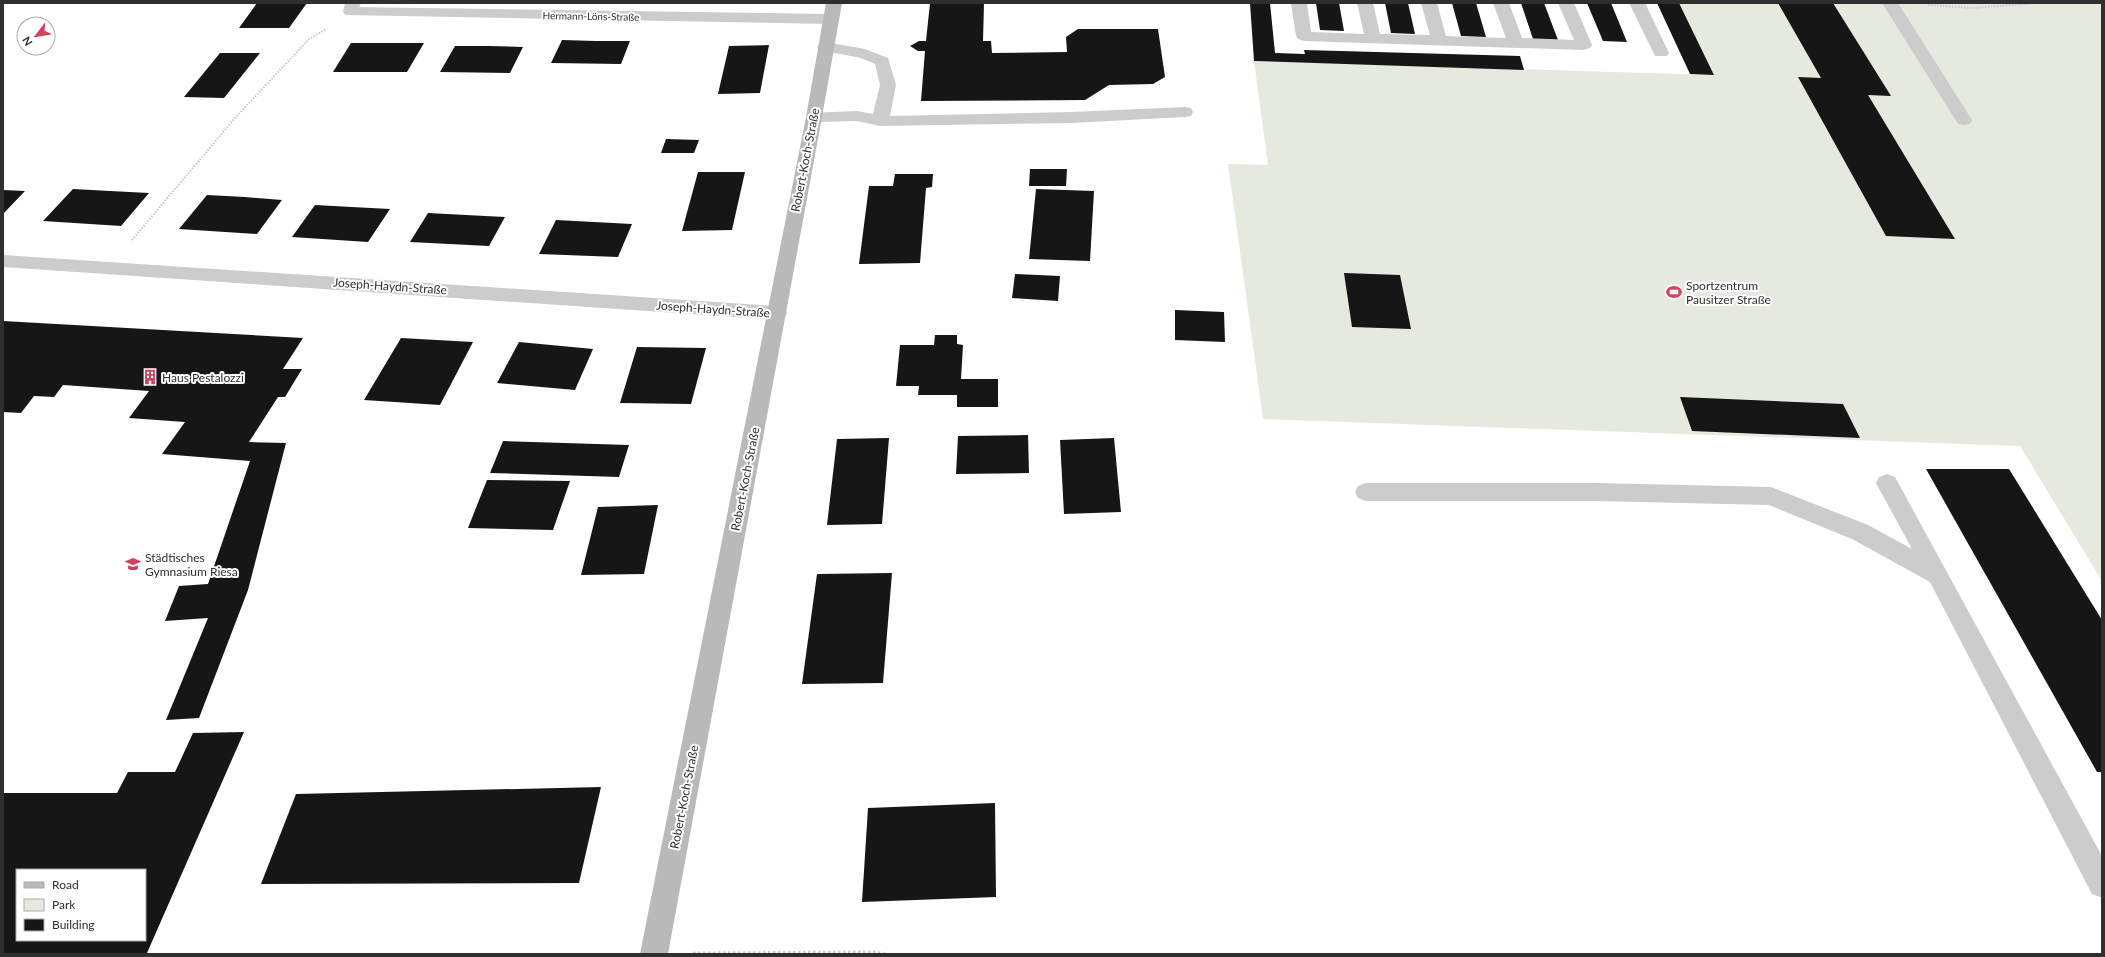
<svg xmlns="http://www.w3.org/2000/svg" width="2105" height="957" font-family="Lato,sans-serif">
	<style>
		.green { fill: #e6eade }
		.building { fill: #161616; fill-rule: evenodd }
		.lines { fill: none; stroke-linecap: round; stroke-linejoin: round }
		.path-far1 { stroke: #c9c9c9; stroke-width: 2; stroke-dasharray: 1.5 1.5; stroke-linecap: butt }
		.path { stroke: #c9c9c9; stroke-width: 3; stroke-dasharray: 2.5 2.5; stroke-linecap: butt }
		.lane { fill: #ccc; fill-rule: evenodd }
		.street { fill: #ccc; fill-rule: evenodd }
		.secondary { fill: #b9b9b9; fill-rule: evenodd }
		.labels { text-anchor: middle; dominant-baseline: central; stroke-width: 4; stroke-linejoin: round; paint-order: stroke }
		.far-street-label { font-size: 10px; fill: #2f2f2f; stroke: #fff }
		.street-label { font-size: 12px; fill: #2f2f2f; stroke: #fff }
		.poi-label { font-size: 12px; fill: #2f2f2f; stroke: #fff; text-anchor: start }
	</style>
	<rect width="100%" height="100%" fill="#fff"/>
	<path class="green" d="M 1679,3 L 2102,3 L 2102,581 L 2020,446 L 1263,419 L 1228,164 L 1268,165 L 1254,61 L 1714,75 Z"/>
	<g class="building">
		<path d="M 257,3 L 307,3 L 289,28 L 239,28 Z"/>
		<path d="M 930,3 L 984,3 L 983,41 L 991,41 L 992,53 L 1067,52 L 1066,37 L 1078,29 L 1158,29 L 1165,77 L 1153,84 L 1109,85 L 1085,100 L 921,101 L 925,51 L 918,51 L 910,46 L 919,41 L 926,41 Z"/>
		<path d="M 1250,3 L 1270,3 L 1275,53 L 1305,54 L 1304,50 L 1520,56 L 1524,70 L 1254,61 Z"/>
		<path d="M 1316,3 L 1339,3 L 1344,31 L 1320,30 Z"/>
		<path d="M 1385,3 L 1408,3 L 1415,34 L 1391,33 Z"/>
		<path d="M 1452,3 L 1476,3 L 1486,37 L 1461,36 Z"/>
		<path d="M 1521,3 L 1544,3 L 1558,40 L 1533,39 Z"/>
		<path d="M 1587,3 L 1611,3 L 1627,42 L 1603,41 Z"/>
		<path d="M 1657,3 L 1679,3 L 1714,75 L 1690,74 Z"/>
		<path d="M 1778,3 L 1833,3 L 1891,96 L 1868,95 L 1955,239 L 1886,236 L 1798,77 L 1821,78 Z"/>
		<path d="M 562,40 L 596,41 L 630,41 L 621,64 L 551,63 Z"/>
		<path d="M 351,43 L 424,43 L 407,72 L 333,72 Z"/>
		<path d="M 769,45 L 760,93 L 718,94 L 729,46 Z"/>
		<path d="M 455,46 L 489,46 L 523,47 L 510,73 L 440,72 Z"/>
		<path d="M 220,53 L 260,53 L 224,98 L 184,97 Z"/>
		<path d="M 666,139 L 699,140 L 694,153 L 661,153 Z"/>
		<path d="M 1030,169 L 1067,169 L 1066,186 L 1029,186 Z"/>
		<path d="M 698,172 L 745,172 L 732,230 L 682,231 Z"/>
		<path d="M 895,174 L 933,174 L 932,187 L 926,188 L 920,263 L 859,264 L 869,186 L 893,186 Z"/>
		<path d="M 73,189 L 110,191 L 149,193 L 121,226 L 43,221 Z"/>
		<path d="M 1036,189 L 1094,191 L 1090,261 L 1029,259 Z"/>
		<path d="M 3,190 L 25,191 L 3,214 Z"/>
		<path d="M 207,195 L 245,197 L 282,200 L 257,234 L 179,229 Z"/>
		<path d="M 315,205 L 352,207 L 390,209 L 368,242 L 292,237 Z"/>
		<path d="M 428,213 L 466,215 L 505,217 L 489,246 L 410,242 Z"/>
		<path d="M 556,220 L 632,224 L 618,257 L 539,254 Z"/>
		<path d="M 1344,273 L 1400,275 L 1411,329 L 1352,327 Z"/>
		<path d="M 1015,274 L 1060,276 L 1058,301 L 1012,298 Z"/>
		<path d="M 1175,310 L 1224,312 L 1225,342 L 1175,340 Z"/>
		<path d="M 3,321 L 303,338 L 283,369 L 302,369 L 285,397 L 278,397 L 249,442 L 286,443 L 248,590 L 199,718 L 166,720 L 208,618 L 165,621 L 179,586 L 208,584 L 250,461 L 162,454 L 185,422 L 129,418 L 149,391 L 63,385 L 54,397 L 34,396 L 21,413 L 3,412 Z"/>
		<path d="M 935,335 L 957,335 L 957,344 L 963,345 L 961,379 L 998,379 L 998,407 L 957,407 L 957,395 L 918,395 L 919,386 L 896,386 L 900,345 L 934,345 Z"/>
		<path d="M 401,338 L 473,342 L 440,405 L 364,400 Z"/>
		<path d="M 519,342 L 593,349 L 575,390 L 497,383 Z"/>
		<path d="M 637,347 L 706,348 L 691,404 L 620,403 Z"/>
		<path d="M 1680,397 L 1843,404 L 1860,438 L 1692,431 Z"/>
		<path d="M 1028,435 L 1029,473 L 956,474 L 958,436 Z"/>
		<path d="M 889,438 L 882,524 L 827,525 L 837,439 Z"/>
		<path d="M 1114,438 L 1121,512 L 1064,514 L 1060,440 Z"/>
		<path d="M 503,441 L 629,445 L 619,477 L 490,473 Z"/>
		<path d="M 1926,469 L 2009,469 L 2102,620 L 2102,772 L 2097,772 Z"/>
		<path d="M 487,480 L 570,481 L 553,530 L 468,528 Z"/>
		<path d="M 658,505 L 644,574 L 581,575 L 598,507 Z"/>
		<path d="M 892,573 L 883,683 L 802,684 L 817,574 Z"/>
		<path d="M 244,732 L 147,953 L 3,954 L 3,793 L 117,793 L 128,772 L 175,772 L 193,733 ZM 17,870 L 145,870 L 145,940 L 17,940 Z"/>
		<path d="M 601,787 L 579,883 L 261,884 L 296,794 Z"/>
		<path d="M 995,803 L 996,897 L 862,902 L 868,808 Z"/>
	</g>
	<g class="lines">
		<g class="path-far1">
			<path d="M 1928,5 L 1972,8 L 2038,3"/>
			<path d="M 132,240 L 235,118 L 308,40 L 326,29"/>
		</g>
		<path class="path" d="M 693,953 L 876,952 L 886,954"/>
		<g class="lane">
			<path d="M 345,3 L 361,3 L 356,15 L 346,15 L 343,12 Z"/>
			<path d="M 1291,3 L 1307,3 L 1311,32 L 1364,34 L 1357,3 L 1373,3 L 1380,34 L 1430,35 L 1421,3 L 1437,3 L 1446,36 L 1506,38 L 1493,3 L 1509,3 L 1522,38 L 1574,40 L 1558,3 L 1574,3 L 1592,45 L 1590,48 L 1584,50 L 1304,41 L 1298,39 L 1296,36 Z"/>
			<path d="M 1629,3 L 1645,3 L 1669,53 L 1667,56 L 1655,56 Z"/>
			<path d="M 1882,3 L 1898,3 L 1972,120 L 1970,124 L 1964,125 L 1958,124 Z"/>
			<path d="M 825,42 L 865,49 L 888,58 L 896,85 L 890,116 L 1071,112 L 1185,107 L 1191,108 L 1193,112 L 1191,116 L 1185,117 L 1071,123 L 880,126 L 857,121 L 814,122 L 808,121 L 806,117 L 808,113 L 857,111 L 873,114 L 880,85 L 875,64 L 861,58 L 819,50 L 817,47 L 819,44 Z"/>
			<path d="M 1887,474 L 1895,477 L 2102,856 L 2102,898 L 2092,894 L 1930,582 L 1852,539 L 1769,505 L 1596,501 L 1366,501 L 1358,498 L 1355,492 L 1358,486 L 1366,483 L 1596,483 L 1771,487 L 1868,525 L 1912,549 L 1876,483 L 1879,477 Z"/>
		</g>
		<g class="street">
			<path d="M 351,7 L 831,14 L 836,16 L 839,19 L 836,22 L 831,24 L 346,15 L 343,12 L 346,9 Z"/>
			<path d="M 3,255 L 777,306 L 784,308 L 787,313 L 784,318 L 777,320 L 3,267 Z"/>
		</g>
		<path class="secondary" d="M 826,3 L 842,3 L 822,117 L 668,954 L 640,954 L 806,117 Z"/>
	</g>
	<defs>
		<symbol id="stadium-bare" viewBox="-9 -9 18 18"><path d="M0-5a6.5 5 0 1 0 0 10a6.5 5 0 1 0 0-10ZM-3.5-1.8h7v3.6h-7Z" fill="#d34361" stroke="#fff" stroke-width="2.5" paint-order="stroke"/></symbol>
		<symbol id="building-bare" viewBox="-9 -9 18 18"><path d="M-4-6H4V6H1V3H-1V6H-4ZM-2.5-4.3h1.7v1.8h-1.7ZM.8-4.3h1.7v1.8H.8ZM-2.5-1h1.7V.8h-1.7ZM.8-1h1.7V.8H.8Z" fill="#d34361" stroke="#fff" stroke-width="2.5" paint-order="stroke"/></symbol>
		<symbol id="school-bare" viewBox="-9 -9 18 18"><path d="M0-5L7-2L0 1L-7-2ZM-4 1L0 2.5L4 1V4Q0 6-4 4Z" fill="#d34361" stroke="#fff" stroke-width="2.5" paint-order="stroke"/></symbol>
	</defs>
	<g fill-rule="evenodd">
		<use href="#stadium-bare" x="1663" y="281" width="22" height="22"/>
		<use href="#building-bare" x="139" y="366" width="22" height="22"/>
		<use href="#school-bare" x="122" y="553" width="22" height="22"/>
	</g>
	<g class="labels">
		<g class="far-street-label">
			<text transform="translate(591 16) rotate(1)">Hermann-Löns-Straße</text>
		</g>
		<g class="street-label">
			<text transform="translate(805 160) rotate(-79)">Robert-Koch-Straße</text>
			<text transform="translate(390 286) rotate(4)">Joseph-Haydn-Straße</text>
			<text transform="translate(713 309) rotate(4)">Joseph-Haydn-Straße</text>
			<text transform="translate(745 479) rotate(-79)">Robert-Koch-Straße</text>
			<text transform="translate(684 797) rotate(-79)">Robert-Koch-Straße</text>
		</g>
		<g class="poi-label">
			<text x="1686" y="285">Sportzentrum<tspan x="1686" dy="14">Pausitzer Straße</tspan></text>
			<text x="162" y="377">Haus Pestalozzi</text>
			<text x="145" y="557">Städtisches<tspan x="145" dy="14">Gymnasium Riesa</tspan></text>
		</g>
	</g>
	<rect width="2105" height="957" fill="none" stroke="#2f2f2f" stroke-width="8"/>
	<rect x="16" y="869" width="130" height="72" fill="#ffffff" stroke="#acacac"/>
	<rect x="24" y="882" width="20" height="6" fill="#b9b9b9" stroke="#acacac"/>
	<text x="52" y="889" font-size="12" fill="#2f2f2f">Road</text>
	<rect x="24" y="899" width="20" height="12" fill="#e6eade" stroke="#acacac"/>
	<text x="52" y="909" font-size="12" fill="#2f2f2f">Park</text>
	<rect x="24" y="919" width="20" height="12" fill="#161616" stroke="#acacac"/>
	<text x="52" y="929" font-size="12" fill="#2f2f2f">Building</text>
	<g transform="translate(36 36) rotate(239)"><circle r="19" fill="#ffffff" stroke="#acacac"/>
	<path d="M0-3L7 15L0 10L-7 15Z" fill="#d34361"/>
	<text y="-6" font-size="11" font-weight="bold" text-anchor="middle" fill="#2f2f2f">N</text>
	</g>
</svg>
